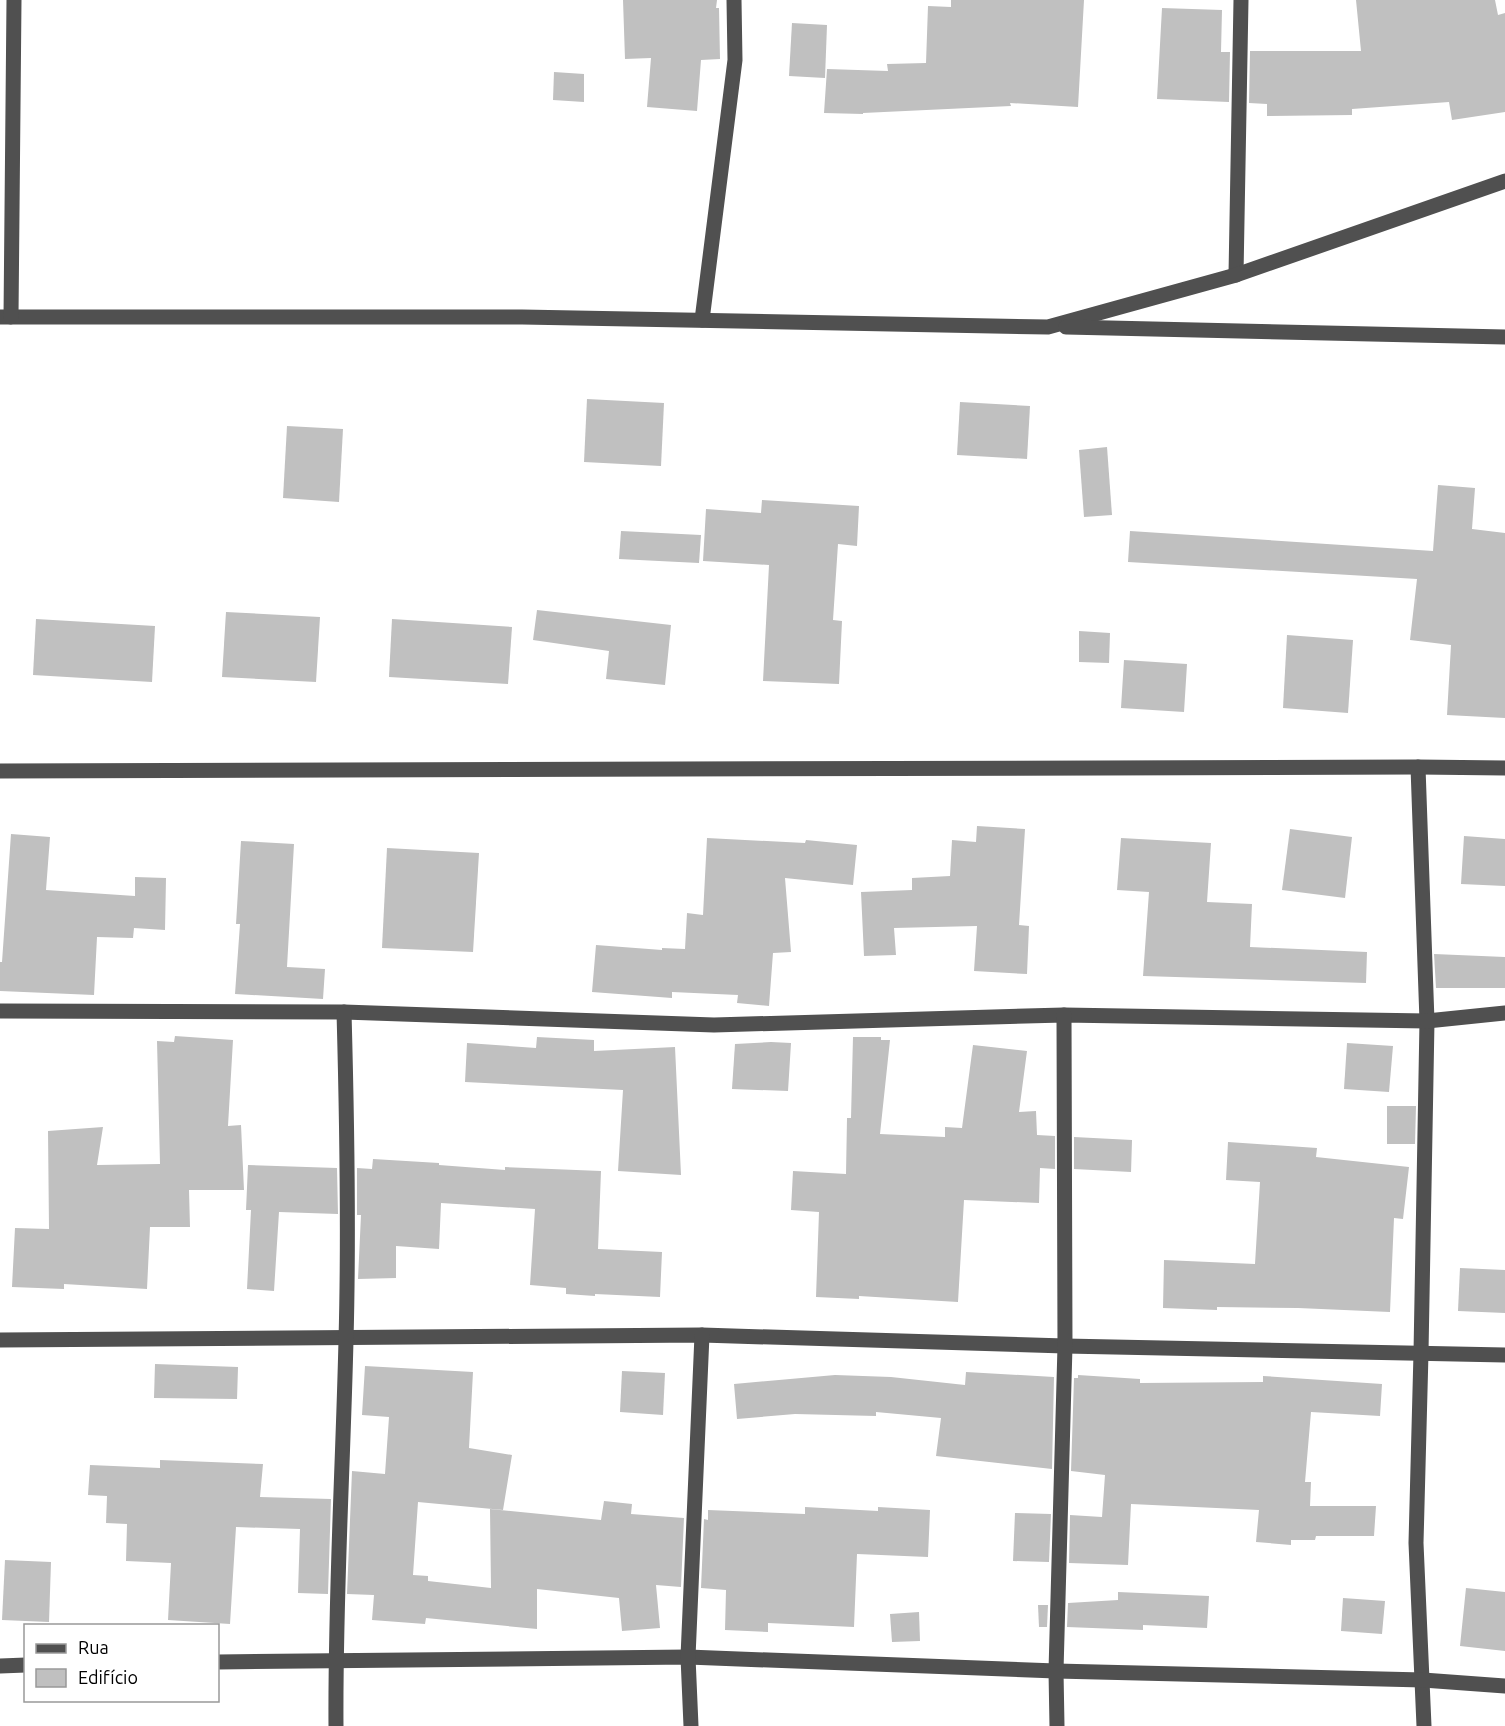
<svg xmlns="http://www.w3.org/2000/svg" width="1505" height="1726" font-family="Ubuntu,sans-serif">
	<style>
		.building { fill: #c0c0c0 }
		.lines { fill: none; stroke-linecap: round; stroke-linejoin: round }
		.minor { stroke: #505050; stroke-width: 15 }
	</style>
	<rect width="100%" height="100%" fill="#fff"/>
	<g class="building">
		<path d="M 623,0 L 717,0 L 716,8 L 719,8 L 720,59 L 701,60 L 697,111 L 647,107 L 651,58 L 625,59 Z"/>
		<path d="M 951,0 L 1084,0 L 1078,107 L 1010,103 L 1011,106 L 863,113 L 863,114 L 824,113 L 827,69 L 888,71 L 887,64 L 926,63 L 928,6 L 951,7 Z"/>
		<path d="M 1356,0 L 1495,0 L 1498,15 L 1505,13 L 1505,112 L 1452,120 L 1449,102 L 1352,109 L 1352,115 L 1267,116 L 1267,104 L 1249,103 L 1250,51 L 1361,51 Z"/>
		<path d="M 1162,8 L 1222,10 L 1221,52 L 1230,52 L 1229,102 L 1157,99 Z"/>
		<path d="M 792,23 L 827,25 L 825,78 L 789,76 Z"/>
		<path d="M 554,72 L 584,74 L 584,102 L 553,100 Z"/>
		<path d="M 587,399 L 664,403 L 661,466 L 584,462 Z"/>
		<path d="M 960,402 L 1030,406 L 1027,459 L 957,455 Z"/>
		<path d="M 287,426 L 343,429 L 339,502 L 283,498 Z"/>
		<path d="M 1107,447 L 1112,515 L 1084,517 L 1079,450 Z"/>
		<path d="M 1438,485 L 1475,488 L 1472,529 L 1505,533 L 1505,718 L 1447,715 L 1451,645 L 1410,640 L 1417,579 L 1128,562 L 1130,531 L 1433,551 Z"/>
		<path d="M 762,500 L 859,506 L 857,546 L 838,544 L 833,620 L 842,621 L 839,684 L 763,681 L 769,565 L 703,561 L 706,509 L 761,513 Z"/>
		<path d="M 621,531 L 701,535 L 699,563 L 619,559 Z"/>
		<path d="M 537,610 L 671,625 L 665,685 L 606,679 L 609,651 L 533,640 Z"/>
		<path d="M 226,612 L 320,617 L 316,682 L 222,677 Z"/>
		<path d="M 36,619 L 155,626 L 152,682 L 33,675 Z"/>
		<path d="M 392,619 L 512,627 L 508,684 L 389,677 Z"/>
		<path d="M 1079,631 L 1110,633 L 1109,663 L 1079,662 Z"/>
		<path d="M 1287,635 L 1353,640 L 1348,713 L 1283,708 Z"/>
		<path d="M 1124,660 L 1187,664 L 1184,712 L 1121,708 Z"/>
		<path d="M 977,826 L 1025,829 L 1019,925 L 1029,926 L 1027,974 L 974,971 L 977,926 L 894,928 L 896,955 L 864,956 L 861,892 L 912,890 L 912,878 L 950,876 L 952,840 L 976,842 Z"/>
		<path d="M 1290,829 L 1352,837 L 1345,898 L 1282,890 Z"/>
		<path d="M 11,834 L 50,837 L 46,890 L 135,896 L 135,877 L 166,878 L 165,930 L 134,928 L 133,938 L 97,937 L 94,995 L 0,991 L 0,962 L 2,962 Z"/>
		<path d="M 1464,836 L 1505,839 L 1505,886 L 1461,884 Z"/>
		<path d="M 707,838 L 805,843 L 806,840 L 857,845 L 853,885 L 785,878 L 791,952 L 773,953 L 769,1006 L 737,1003 L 738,995 L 672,992 L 672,998 L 592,992 L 596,945 L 662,950 L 662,948 L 685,949 L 687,913 L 703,915 Z"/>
		<path d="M 1121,838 L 1211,843 L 1207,902 L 1252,904 L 1250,947 L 1367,952 L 1366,983 L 1143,976 L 1149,892 L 1117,890 Z"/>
		<path d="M 241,841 L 294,844 L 287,967 L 325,969 L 323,999 L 235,994 L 240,924 L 236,924 Z"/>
		<path d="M 387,848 L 479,853 L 473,952 L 382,948 Z"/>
		<path d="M 1434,954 L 1505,957 L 1505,988 L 1436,988 Z"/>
		<path d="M 175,1036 L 233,1040 L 228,1126 L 241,1125 L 244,1190 L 189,1190 L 190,1227 L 150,1227 L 147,1289 L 64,1284 L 64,1289 L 12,1287 L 15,1228 L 49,1229 L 48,1131 L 103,1127 L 97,1165 L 160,1164 L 157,1041 L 174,1042 Z"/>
		<path d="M 537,1037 L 594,1040 L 594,1051 L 675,1047 L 681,1175 L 618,1171 L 623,1090 L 465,1082 L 467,1043 L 536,1048 Z"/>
		<path d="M 853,1037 L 881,1037 L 881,1040 L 890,1040 L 880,1134 L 945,1137 L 945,1127 L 962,1128 L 973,1045 L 1027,1051 L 1019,1112 L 1036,1111 L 1037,1135 L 1055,1136 L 1055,1169 L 1040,1168 L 1039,1203 L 964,1200 L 958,1302 L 859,1296 L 859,1299 L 816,1297 L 819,1212 L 791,1210 L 793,1171 L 846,1174 L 847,1118 L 851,1118 Z"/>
		<path d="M 771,1042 L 791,1043 L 788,1091 L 732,1089 L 735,1044 Z"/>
		<path d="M 1347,1043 L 1393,1046 L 1389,1092 L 1344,1089 Z"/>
		<path d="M 1387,1106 L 1416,1106 L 1415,1144 L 1387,1144 Z"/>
		<path d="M 1074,1137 L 1132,1140 L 1131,1172 L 1074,1169 Z"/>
		<path d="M 1228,1142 L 1317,1148 L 1316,1157 L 1409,1167 L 1403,1219 L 1394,1218 L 1390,1312 L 1298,1308 L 1217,1307 L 1217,1310 L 1163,1308 L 1164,1260 L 1255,1264 L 1260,1182 L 1226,1180 Z"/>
		<path d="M 373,1159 L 439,1163 L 439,1165 L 505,1170 L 505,1167 L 601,1171 L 598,1249 L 662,1252 L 660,1297 L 595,1294 L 595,1296 L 566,1294 L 566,1288 L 530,1285 L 535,1209 L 441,1203 L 439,1249 L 396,1246 L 396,1278 L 358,1279 L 361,1215 L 357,1215 L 357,1168 L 372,1169 Z"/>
		<path d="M 248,1165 L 337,1168 L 338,1214 L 279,1212 L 274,1291 L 247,1289 L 251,1210 L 246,1210 Z"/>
		<path d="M 1460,1268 L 1505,1270 L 1505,1313 L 1458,1311 Z"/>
		<path d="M 155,1364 L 238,1367 L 237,1399 L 154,1398 Z"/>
		<path d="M 365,1366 L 473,1372 L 469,1448 L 512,1455 L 503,1510 L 418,1502 L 413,1575 L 428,1576 L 428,1581 L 491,1588 L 490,1509 L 601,1520 L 604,1501 L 632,1504 L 631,1514 L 684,1518 L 681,1587 L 656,1585 L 660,1628 L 622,1631 L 619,1598 L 537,1589 L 537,1629 L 426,1618 L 425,1624 L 372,1620 L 374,1595 L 347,1594 L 352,1471 L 385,1474 L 389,1417 L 362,1415 Z"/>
		<path d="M 622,1371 L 665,1373 L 663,1415 L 620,1412 Z"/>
		<path d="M 966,1372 L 1054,1377 L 1052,1469 L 936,1456 L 941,1418 L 876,1412 L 876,1416 L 795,1414 L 737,1419 L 734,1384 L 835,1375 L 891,1377 L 965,1385 Z"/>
		<path d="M 1078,1375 L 1140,1379 L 1140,1383 L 1263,1382 L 1263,1376 L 1382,1384 L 1380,1416 L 1311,1412 L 1305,1482 L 1311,1482 L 1310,1506 L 1376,1506 L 1374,1536 L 1316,1536 L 1315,1540 L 1291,1540 L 1291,1545 L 1256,1542 L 1259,1510 L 1131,1504 L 1128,1565 L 1069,1563 L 1070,1515 L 1102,1517 L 1105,1475 L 1071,1471 L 1074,1378 L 1078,1378 Z"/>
		<path d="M 160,1460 L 263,1464 L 260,1497 L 331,1499 L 328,1594 L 298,1593 L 300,1529 L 236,1527 L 230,1624 L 168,1620 L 171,1563 L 126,1561 L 127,1524 L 106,1523 L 107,1496 L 88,1495 L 90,1465 L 160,1468 Z"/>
		<path d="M 805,1507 L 878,1511 L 878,1507 L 930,1510 L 928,1557 L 857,1554 L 854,1627 L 768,1623 L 768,1632 L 725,1630 L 726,1590 L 701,1588 L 704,1519 L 708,1520 L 708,1510 L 805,1514 Z"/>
		<path d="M 1015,1513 L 1051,1514 L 1049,1562 L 1013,1561 Z"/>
		<path d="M 5,1560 L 51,1562 L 49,1622 L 2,1620 Z"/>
		<path d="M 1466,1588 L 1505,1592 L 1505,1651 L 1460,1646 Z"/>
		<path d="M 1118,1592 L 1209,1596 L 1207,1628 L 1143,1625 L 1143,1630 L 1067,1627 L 1068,1603 L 1118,1600 Z"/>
		<path d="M 1343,1598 L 1385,1601 L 1382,1634 L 1341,1631 Z"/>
		<path d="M 1038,1605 L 1048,1605 L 1047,1627 L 1039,1627 Z"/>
		<path d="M 919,1612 L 920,1641 L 892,1642 L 890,1614 Z"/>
	</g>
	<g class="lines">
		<g class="minor">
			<path d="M 1236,275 L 1241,0"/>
			<path d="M 0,317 L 522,317 L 1048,327 L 1236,275 L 1505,181"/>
			<path d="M 11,317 L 14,0"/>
			<path d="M 702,320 L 735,60 L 734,0"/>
			<path d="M 1066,327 L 1505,337"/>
			<path d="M 1418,767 L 1427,1021 L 1421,1353 L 1416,1543 L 1424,1726"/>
			<path d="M 0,771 L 1418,767 L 1505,768"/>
			<path d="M 0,1011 L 344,1012 L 714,1025 L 1064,1015 L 1427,1021 L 1505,1013"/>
			<path d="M 0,1340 L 702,1335 L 1065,1346 L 1505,1355"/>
			<path d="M 218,1662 L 688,1657 L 1056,1671 L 1423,1680 L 1505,1686"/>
			<path d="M 0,1666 L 26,1665"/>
			<path d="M 336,1726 C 335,1597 343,1468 346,1340 C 349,1231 347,1121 344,1012"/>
			<path d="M 691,1726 L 688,1657 L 702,1335"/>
			<path d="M 1057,1726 L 1056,1671 L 1065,1346 L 1064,1015"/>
		</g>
	</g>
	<rect x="24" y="1624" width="195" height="78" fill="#ffffff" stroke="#999999" stroke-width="1.5"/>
	<rect x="36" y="1644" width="30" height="9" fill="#505050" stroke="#999999" stroke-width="1.5"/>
	<text x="78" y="1654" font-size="18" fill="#000000">Rua</text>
	<rect x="36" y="1669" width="30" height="18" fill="#c0c0c0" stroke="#999999" stroke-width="1.5"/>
	<text x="78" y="1684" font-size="18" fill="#000000">Edifício</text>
</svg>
